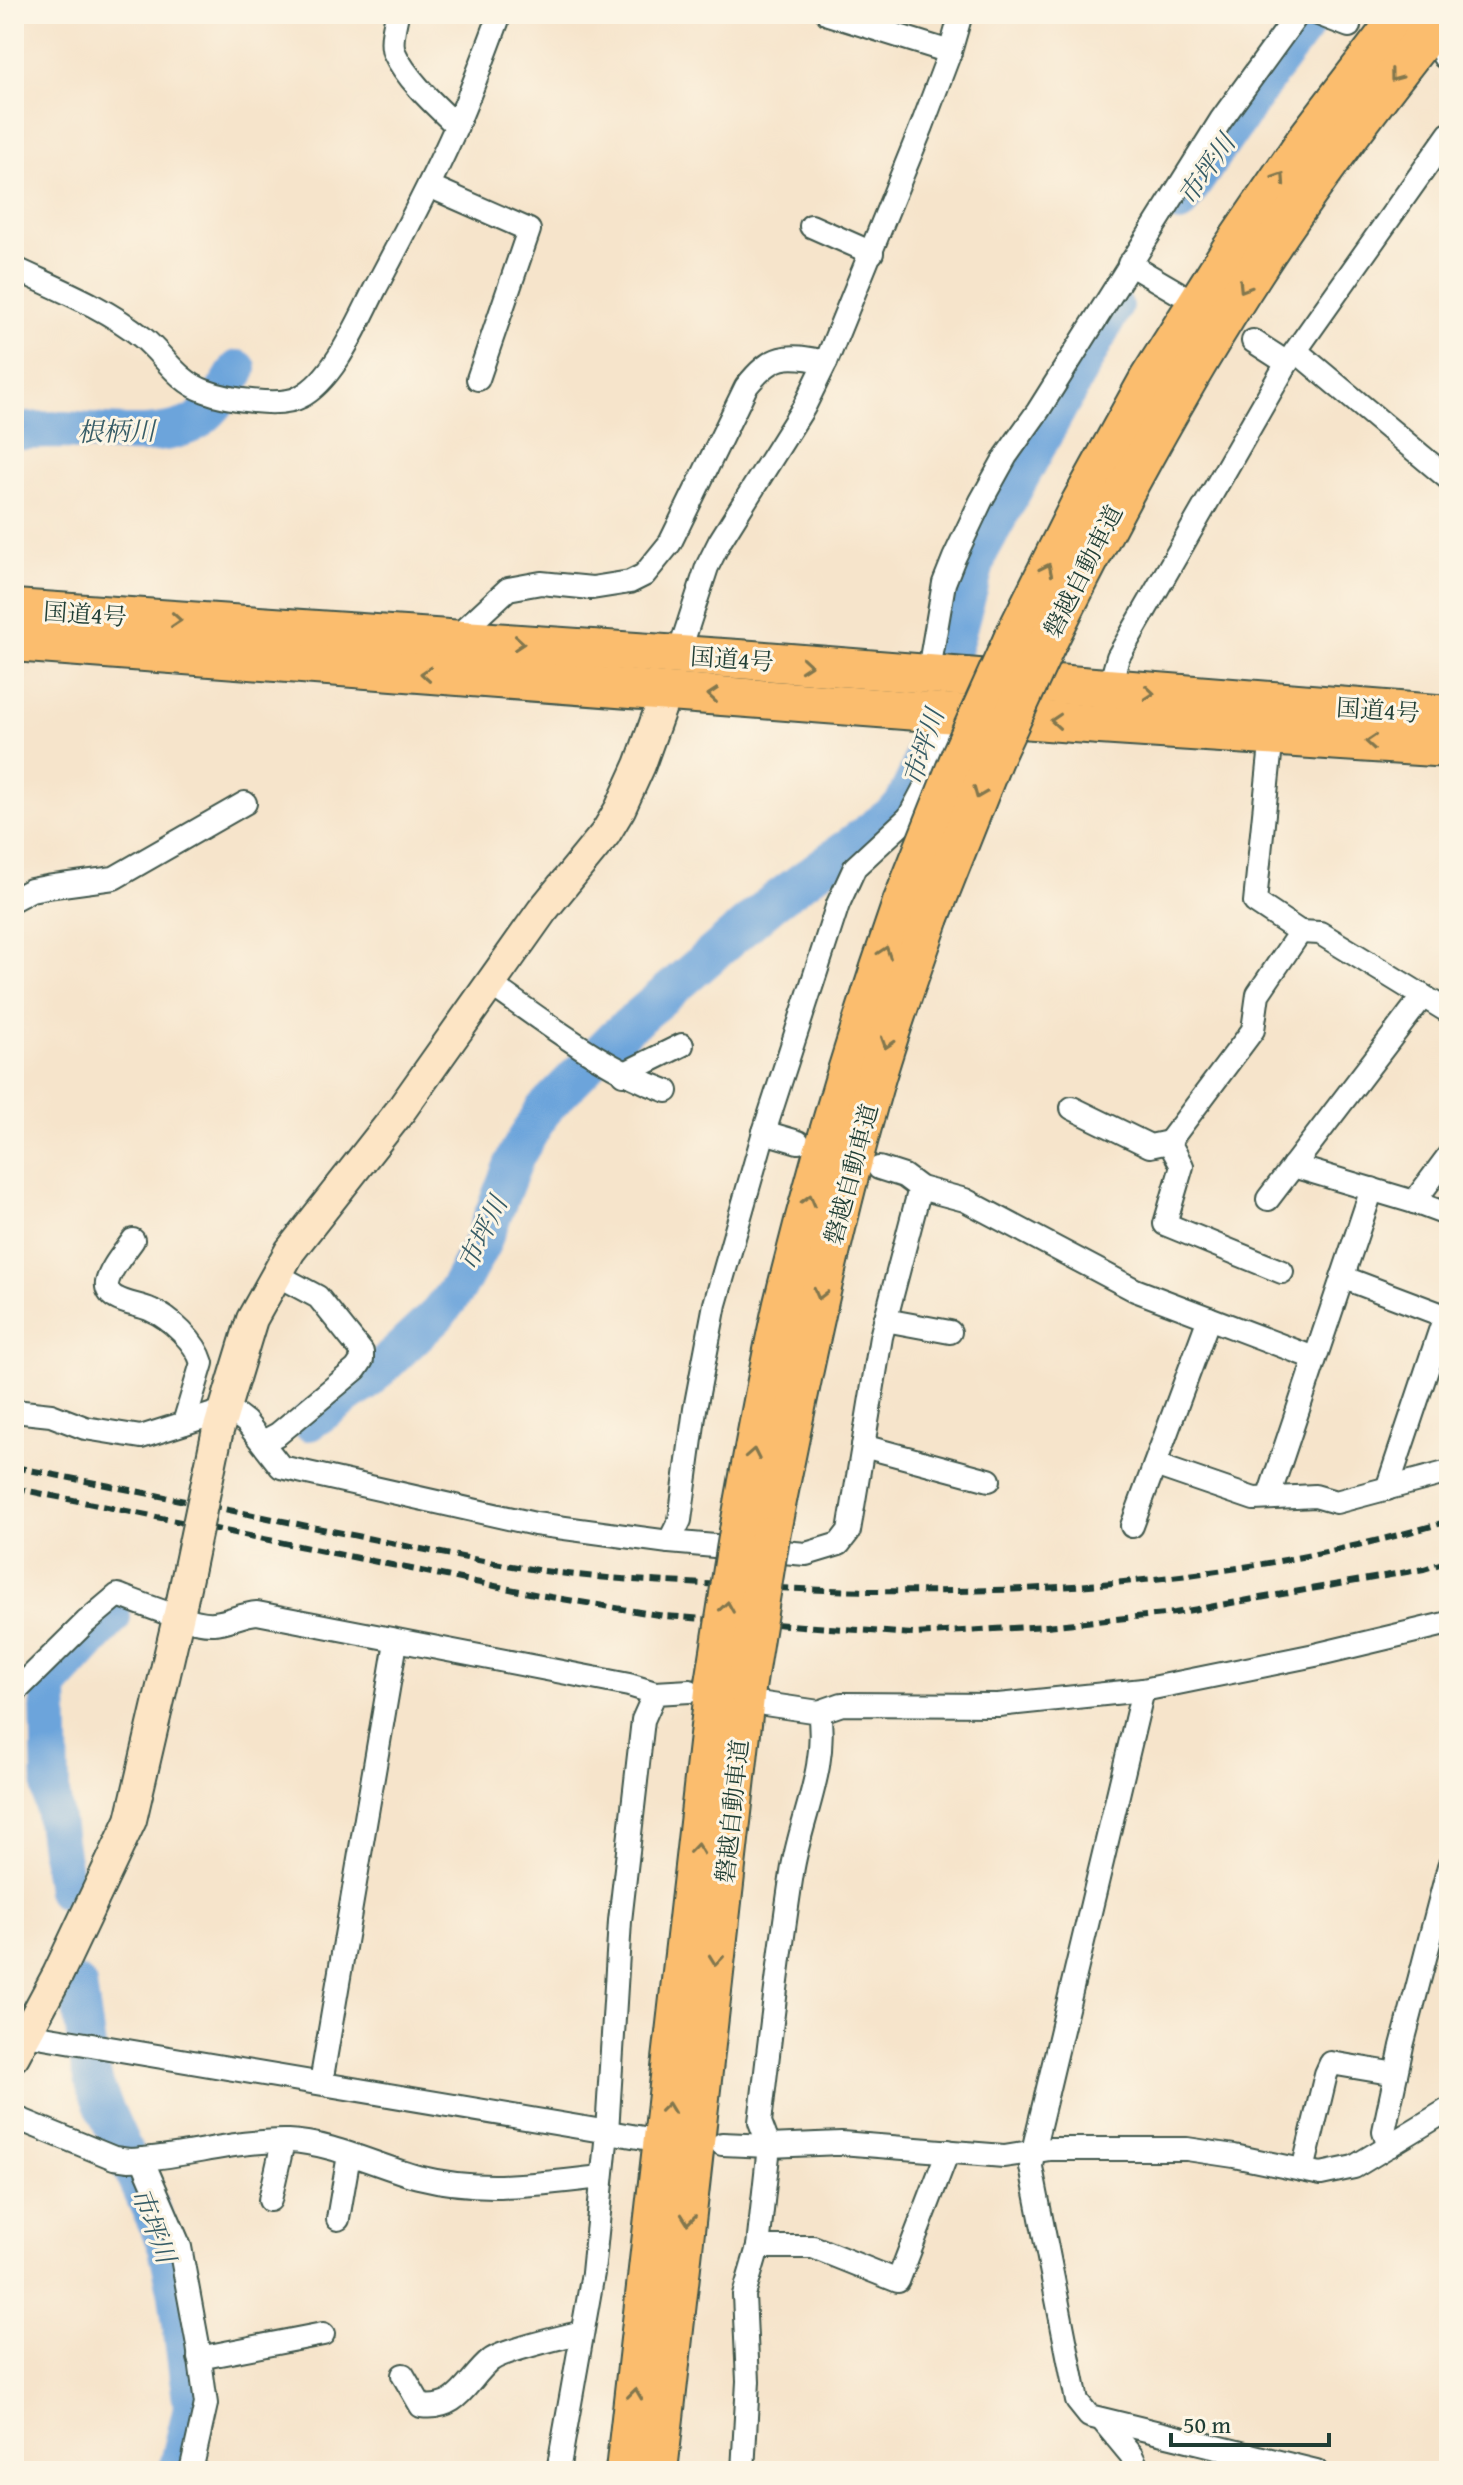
<svg xmlns="http://www.w3.org/2000/svg" width="1463" height="2485" font-family="'Gentium Book Plus','Noto Serif JP',serif">
	<style>
		.lines { fill: none; stroke-linecap: round; stroke-linejoin: round }
		.river { stroke: #6ca4db; stroke-width: 38 }
		.street-casing { stroke: #3f564b; stroke-width: 26 }
		.secondary-casing { stroke: #3f564b; stroke-width: 34 }
		.highway-casing { stroke: #3f564b; stroke-width: 42 }
		.street { stroke: #fff; stroke-width: 22 }
		.secondary { stroke: #fde5c5; stroke-width: 30 }
		.highway { stroke: #fbbd6e; stroke-width: 38 }
		.rail { stroke: #1f3d34; stroke-width: 6; stroke-dasharray: 12 6; stroke-linecap: butt }
		.secondary-bridge-casing { stroke: #3f564b; stroke-width: 34; stroke-linecap: butt }
		.highway-bridge-casing { stroke: #3f564b; stroke-width: 42; stroke-linecap: butt }
		.secondary-bridge { stroke: #fde5c5; stroke-width: 30 }
		.highway-bridge { stroke: #fbbd6e; stroke-width: 38 }
		.oneway { stroke: #82774e }
		.labels { text-anchor: middle; dominant-baseline: central; stroke-width: 6; stroke-linejoin: round; paint-order: stroke }
		.street-label { font-size: 24px; fill: #1f3d34; stroke: #fcf5e5 }
		.water-label { font-size: 26px; font-style: italic; fill: #365c66; stroke: #fcf5e5 }
	</style>
	<rect width="100%" height="100%" fill="#fcf5e5"/>
	<filter id="ink" filterUnits="userSpaceOnUse"><feTurbulence type="fractalNoise" baseFrequency=".0125" numOctaves="2"/><feDisplacementMap in="SourceGraphic" scale="16" xChannelSelector="R" yChannelSelector="G"/><feConvolveMatrix kernelMatrix="1 2 1 2 8 2 1 2 1" color-interpolation-filters="sRGB"/></filter>
	<filter id="wash" filterUnits="userSpaceOnUse"><feTurbulence type="fractalNoise" baseFrequency=".006" numOctaves="4" result="noise"/><feDisplacementMap in="SourceGraphic" scale="32" xChannelSelector="R" yChannelSelector="G"/><feGaussianBlur stdDeviation="1.8" result="paint"/><feColorMatrix in="noise" values="0 0 0 0 0 0 0 0 0 0 0 0 0 0 0 0 0 1.4 0 .05"/><feComposite in="paint" operator="in"/></filter>
	<g filter="url(#wash)">
		<rect width="100%" height="100%" fill="#f6e4cb"/>
		<g class="lines">
			<g class="river">
				<path d="M 1179,204 L 1277,63 L 1314,14"/>
				<path d="M 14,431 C 30,431 47,430 63,430 C 102,432 163,442 197,421 C 216,408 227,388 238,369"/>
				<path d="M 309,1422 L 364,1384 L 438,1314 L 458,1288 L 482,1243 L 516,1156 L 543,1110 L 614,1038 L 771,904 L 901,808 L 918,773 L 979,553 L 1114,306"/>
				<path d="M 65,1890 L 51,1793 L 49,1686 L 112,1617"/>
				<path d="M 78,1986 L 89,2063 L 96,2089 L 167,2247 L 177,2294 L 192,2407 L 177,2471"/>
			</g>
		</g>
	</g>
	<g filter="url(#ink)">
		<g class="lines">
			<defs>
				<g id="street">
					<path d="M 397,14 C 395,25 390,41 394,52 C 406,79 436,106 457,126"/>
					<path d="M 828,14 L 950,52"/>
					<path d="M 1318,14 L 1349,26"/>
					<path d="M 1444,57 L 1449,59"/>
					<path d="M 429,186 L 529,230 L 478,379"/>
					<path d="M 811,226 L 872,253"/>
					<path d="M 1129,264 L 1177,292"/>
					<path d="M 14,268 C 56,288 105,307 142,337 C 164,355 177,381 205,391 C 226,399 281,408 300,397 C 334,380 358,322 375,289 C 403,236 432,182 456,127 C 472,90 486,52 500,14"/>
					<path d="M 1253,341 L 1287,363"/>
					<path d="M 1296,351 L 1449,479"/>
					<path d="M 454,639 L 508,589 L 541,583 L 592,588 L 630,582 L 644,575 L 670,543 L 746,387 C 772,354 786,353 826,362"/>
					<path d="M 676,662 L 707,567 L 720,541 L 804,407 L 826,362 L 922,126 L 950,52 L 961,14"/>
					<path d="M 928,676 L 944,583 L 954,558 L 981,501 L 1006,456 L 1038,411 L 1221,120 L 1298,14"/>
					<path d="M 1109,689 L 1118,657 L 1287,363 L 1449,134"/>
					<path d="M 1272,735 L 1255,902 L 1300,932 L 1258,994 L 1253,1030 L 1169,1142 L 1182,1166 L 1165,1224 L 1282,1272"/>
					<path d="M 14,899 L 31,890 L 47,887 L 114,878 L 245,803"/>
					<path d="M 1300,932 L 1320,933 L 1449,1012"/>
					<path d="M 490,984 C 547,1023 602,1068 667,1091"/>
					<path d="M 623,1074 L 682,1045"/>
					<path d="M 1072,1108 L 1150,1146 L 1169,1142"/>
					<path d="M 764,1132 L 798,1142"/>
					<path d="M 1293,1166 L 1414,1202 L 1449,1215"/>
					<path d="M 879,1168 L 904,1176 L 920,1188 L 965,1200 L 1135,1290 L 1314,1358"/>
					<path d="M 920,1188 L 881,1337 L 849,1531 L 839,1544 L 806,1554 L 669,1542 L 680,1520 L 695,1409 L 715,1304 L 764,1132 L 838,904 L 855,867 L 909,817 L 927,783 L 947,713"/>
					<path d="M 1268,1199 L 1423,996"/>
					<path d="M 1414,1202 L 1449,1155"/>
					<path d="M 133,1240 C 125,1252 110,1268 107,1283 C 106,1289 110,1295 116,1298 C 126,1304 140,1305 151,1310 C 170,1318 196,1342 202,1363 L 184,1423"/>
					<path d="M 1342,1277 L 1445,1316 L 1387,1489"/>
					<path d="M 885,1320 L 950,1332"/>
					<path d="M 14,1411 L 51,1415 L 85,1428 L 141,1437 L 223,1411 L 237,1415 L 246,1422 L 281,1467 L 535,1524 L 669,1542"/>
					<path d="M 263,1442 L 278,1434 L 356,1369 L 362,1360 L 362,1352 L 318,1297 L 277,1275"/>
					<path d="M 863,1446 L 989,1480"/>
					<path d="M 1155,1465 L 1254,1499 L 1315,1496 L 1336,1502 L 1449,1472"/>
					<path d="M 1269,1496 L 1372,1189"/>
					<path d="M 1132,1526 L 1209,1318"/>
					<path d="M 1143,1690 L 1033,2151 L 1031,2167 L 1077,2401 L 1089,2416 L 1316,2471"/>
					<path d="M 14,1693 L 86,1622 L 118,1595 C 140,1603 192,1625 214,1623 C 229,1622 242,1614 257,1613 L 629,1685 L 655,1693"/>
					<path d="M 819,1712 L 842,1704 L 998,1705 L 1143,1690 L 1315,1655 L 1449,1623"/>
					<path d="M 14,2032 L 644,2138"/>
					<path d="M 321,2083 L 396,1642"/>
					<path d="M 14,2117 L 114,2158 L 129,2160 C 182,2158 235,2140 288,2141 C 330,2142 377,2166 418,2177 C 482,2193 537,2184 601,2177"/>
					<path d="M 722,2144 L 769,2146 L 841,2143 L 1004,2156 L 1050,2149 L 1187,2149 L 1234,2156 L 1321,2174 L 1354,2167 L 1449,2109"/>
					<path d="M 1389,2146 L 1384,2131 L 1402,2046 L 1449,1866"/>
					<path d="M 142,2159 L 180,2247 L 198,2345 L 206,2404 L 191,2471"/>
					<path d="M 1303,2170 L 1326,2074 L 1331,2063 L 1396,2074"/>
					<path d="M 270,2200 L 283,2142"/>
					<path d="M 338,2219 L 349,2155"/>
					<path d="M 758,2247 L 813,2247 L 898,2281 L 948,2151"/>
					<path d="M 199,2358 L 323,2334"/>
					<path d="M 403,2375 L 421,2406 C 460,2411 467,2379 491,2360 C 505,2350 563,2337 582,2332"/>
					<path d="M 1102,2420 L 1131,2455 L 1139,2471"/>
					<path d="M 558,2471 L 593,2273 L 607,2132 L 620,1921 L 643,1720 L 655,1693 L 690,1691"/>
					<path d="M 743,2471 L 748,2381 L 744,2295 L 758,2247 L 769,2146 L 760,2122 C 770,2039 779,1956 792,1873 C 800,1819 828,1769 819,1712 L 765,1704"/>
				</g>
				<g id="secondary">
					<path d="M 217,1434 L 252,1319 L 290,1251 L 401,1110 L 542,911 L 605,834 L 620,809 L 640,765 L 667,690"/>
					<path d="M 14,2056 L 58,1974 L 131,1820 L 182,1601"/>
				</g>
				<g id="highway">
					<path d="M 14,609 L 752,660 L 1449,715"/>
					<path d="M 1013,639 L 1080,504 L 1149,379 L 1230,251 L 1308,137 L 1402,14"/>
					<path d="M 14,642 L 1100,725 L 1449,748"/>
					<path d="M 1046,645 C 1110,517 1177,390 1256,269 C 1313,181 1378,96 1443,14"/>
					<path d="M 739,1531 C 753,1455 766,1379 783,1304 C 816,1168 856,1035 902,903"/>
					<path d="M 770,1536 C 800,1384 831,1233 874,1084 C 890,1028 911,972 930,917"/>
					<path d="M 625,2471 L 715,1683"/>
					<path d="M 658,2471 L 746,1688"/>
				</g>
			</defs>
			<use href="#street" class="street-casing"/>
			<use href="#secondary" class="secondary-casing"/>
			<use href="#highway" class="highway-casing"/>
			<use href="#street" class="street"/>
			<use href="#secondary" class="secondary"/>
			<use href="#highway" class="highway"/>
			<g class="rail">
				<path d="M 14,1467 C 117,1487 219,1508 322,1529 C 393,1543 465,1559 537,1570 C 604,1580 673,1582 740,1586 C 978,1600 1220,1589 1449,1521"/>
				<path d="M 14,1488 L 539,1595 L 664,1616 L 913,1634 L 1046,1626 L 1175,1613 L 1424,1569 L 1449,1561"/>
			</g>
			<defs>
				<path id="secondary-bridge" d="M 182,1601 L 217,1434"/>
				<g id="highway-bridge">
					<path d="M 902,903 L 961,755 L 1013,639"/>
					<path d="M 930,917 L 993,759 L 1046,645"/>
					<path d="M 715,1683 L 739,1531"/>
					<path d="M 746,1688 L 770,1536"/>
				</g>
			</defs>
			<use href="#secondary-bridge" class="secondary-bridge-casing"/>
			<use href="#highway-bridge" class="highway-bridge-casing"/>
			<use href="#secondary-bridge" class="secondary-bridge"/>
			<use href="#highway-bridge" class="highway-bridge"/>
		</g>
		<defs><path id="oneway-chevron" d="M-2-3.5L2.5 0L-2 3.5" fill="none" stroke-width="1.6" stroke-linecap="round" stroke-linejoin="round" transform="scale(2)"/></defs>
		<g class="oneway">
			<use href="#oneway-chevron" transform="translate(1395 76) rotate(127)"/>
			<use href="#oneway-chevron" transform="translate(1280 178) rotate(-56)"/>
			<use href="#oneway-chevron" transform="translate(1244 287) rotate(122)"/>
			<use href="#oneway-chevron" transform="translate(1047 569) rotate(-64)"/>
			<use href="#oneway-chevron" transform="translate(176 620) rotate(4)"/>
			<use href="#oneway-chevron" transform="translate(519 643) rotate(4)"/>
			<use href="#oneway-chevron" transform="translate(806 665) rotate(5)"/>
			<use href="#oneway-chevron" transform="translate(426 674) rotate(-176)"/>
			<use href="#oneway-chevron" transform="translate(1149 693) rotate(5)"/>
			<use href="#oneway-chevron" transform="translate(713 695) rotate(-175)"/>
			<use href="#oneway-chevron" transform="translate(1056 721) rotate(-176)"/>
			<use href="#oneway-chevron" transform="translate(1371 742) rotate(-176)"/>
			<use href="#oneway-chevron" transform="translate(979 793) rotate(112)"/>
			<use href="#oneway-chevron" transform="translate(885 952) rotate(-71)"/>
			<use href="#oneway-chevron" transform="translate(887 1043) rotate(108)"/>
			<use href="#oneway-chevron" transform="translate(809 1200) rotate(-75)"/>
			<use href="#oneway-chevron" transform="translate(820 1294) rotate(104)"/>
			<use href="#oneway-chevron" transform="translate(753 1454) rotate(-79)"/>
			<use href="#oneway-chevron" transform="translate(727 1607) rotate(-81)"/>
			<use href="#oneway-chevron" transform="translate(697 1849) rotate(-84)"/>
			<use href="#oneway-chevron" transform="translate(716 1960) rotate(96)"/>
			<use href="#oneway-chevron" transform="translate(668 2108) rotate(-83)"/>
			<use href="#oneway-chevron" transform="translate(688 2219) rotate(96)"/>
			<use href="#oneway-chevron" transform="translate(635 2394) rotate(-83)"/>
		</g>
	</g>
	<g class="labels">
		<g class="street-label">
			<text transform="translate(1083 571) rotate(-63)">磐越自動車道</text>
			<text transform="translate(85 614) rotate(4)">国道4号</text>
			<text transform="translate(732 659) rotate(4)">国道4号</text>
			<text transform="translate(1378 710) rotate(4)">国道4号</text>
			<text transform="translate(851 1174) rotate(-75)">磐越自動車道</text>
			<text transform="translate(732 1811) rotate(-84)">磐越自動車道</text>
		</g>
		<g class="water-label">
			<text transform="translate(1206 169) rotate(-55)">市坪川</text>
			<text transform="translate(116 431) rotate(-1)">根柄川</text>
			<text transform="translate(923 747) rotate(-72)">市坪川</text>
			<text transform="translate(482 1233) rotate(-64)">市坪川</text>
			<text transform="translate(154 2225) rotate(69)">市坪川</text>
		</g>
	</g>
	<rect width="1463" height="2485" fill="none" stroke="#fcf5e5" stroke-width="48"/>
	<path d="M1171 2433v12h158v-12" fill="none" stroke="#1f3d34" stroke-width="4"/>
	<text x="1183" y="2433" font-size="24" fill="#1f3d34" stroke="#fcf5e5" stroke-width="6" paint-order="stroke">50 m</text>
</svg>
